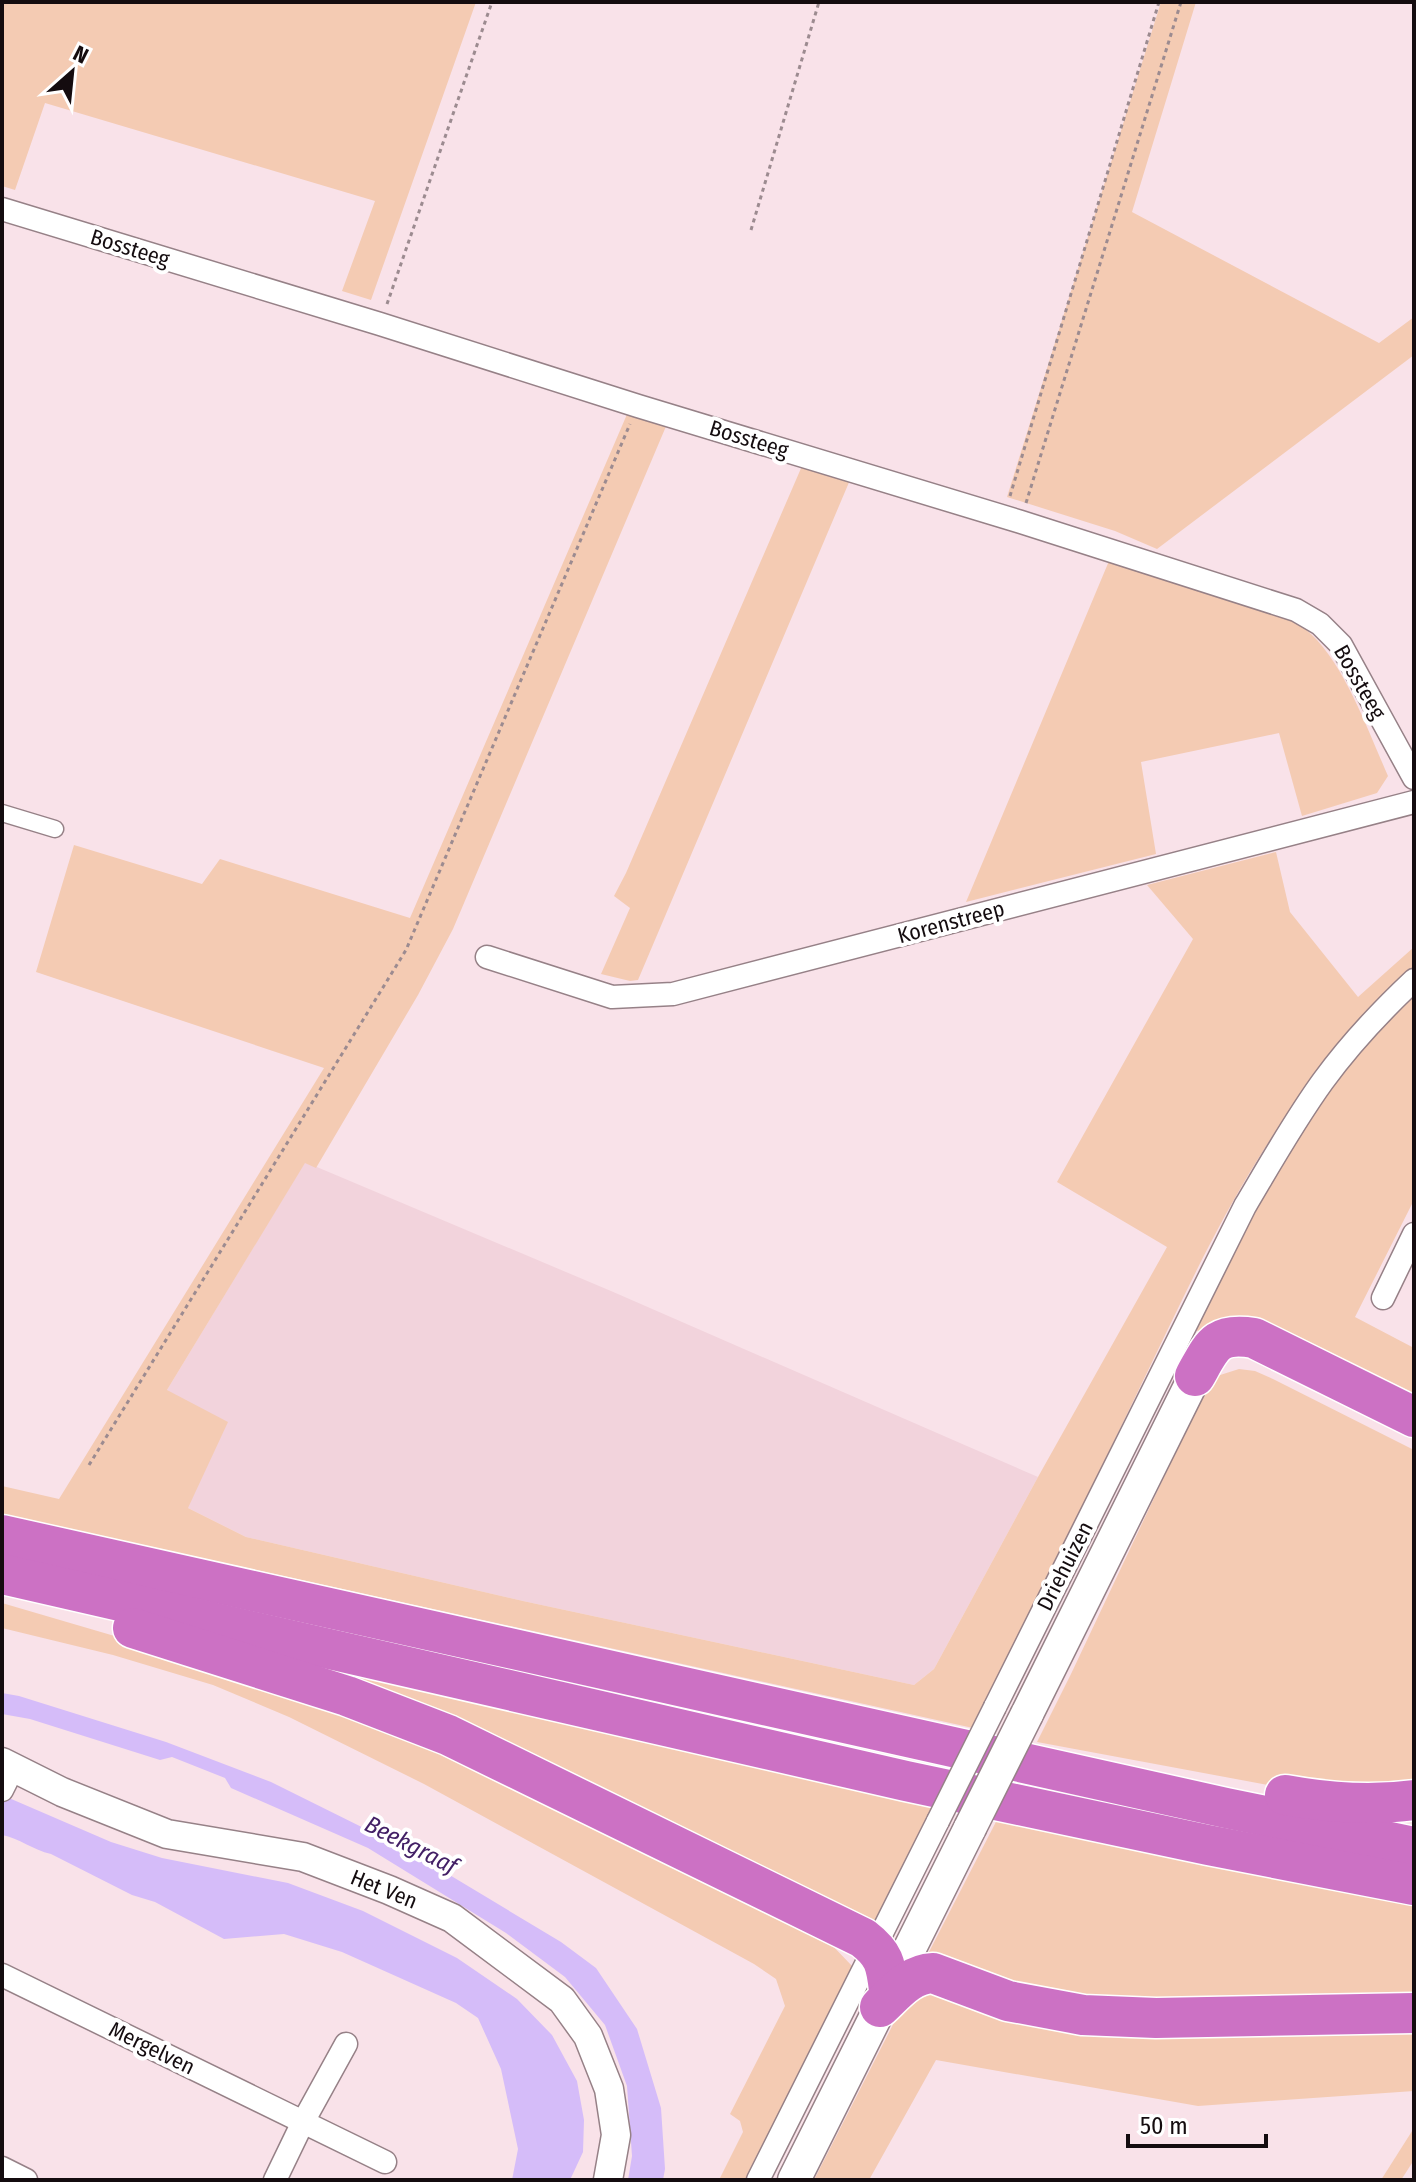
<svg xmlns="http://www.w3.org/2000/svg" width="1416" height="2182" font-family="'Fira Sans Condensed',sans-serif">
	<style>
		.built { fill: #f2d3dc }
		.green { fill: #f4cbb3 }
		.water { fill: #d5bcf9 }
		.lines { fill: none; stroke-linecap: round; stroke-linejoin: round }
		.pedestrian-casing { stroke: #968187; stroke-width: 19 }
		.minor-casing { stroke: #968187; stroke-width: 25 }
		.tertiary-casing { stroke: #968187; stroke-width: 31 }
		.secondary-casing { stroke: #968187; stroke-width: 35 }
		.motorway-casing { stroke: #fff; stroke-width: 43 }
		.path { stroke: #9c8b90; stroke-width: 3; stroke-dasharray: 4 4; stroke-linecap: butt }
		.pedestrian { stroke: #fff; stroke-width: 16 }
		.minor { stroke: #fff; stroke-width: 22 }
		.tertiary { stroke: #fff; stroke-width: 28 }
		.secondary { stroke: #fff; stroke-width: 32 }
		.motorway { stroke: #cc71c4; stroke-width: 40 }
		.minor-bridge-casing { stroke: #968187; stroke-width: 25; stroke-linecap: butt }
		.secondary-bridge-casing { stroke: #968187; stroke-width: 35; stroke-linecap: butt }
		.minor-bridge { stroke: #fff; stroke-width: 22 }
		.secondary-bridge { stroke: #fff; stroke-width: 32 }
		.labels { text-anchor: middle; dominant-baseline: central; stroke-width: 8; stroke-linejoin: round; paint-order: stroke }
		.street-label { font-size: 22px; fill: #140c0f; stroke: #fff }
		.water-label { font-size: 24px; font-style: italic; fill: #432066; stroke: #fff }
	</style>
	<rect width="100%" height="100%" fill="#f9e2e9"/>
	<path class="built" d="M 305,1162 L 611,1291 L 1038,1477 L 934,1669 L 914,1685 L 523,1601 L 246,1537 L 188,1508 L 167,1390 Z"/>
	<g class="green">
		<path d="M 2,2 L 476,2 L 371,300 L 342,291 L 375,201 L 45,103 L 15,190 L 2,186 Z"/>
		<path d="M 1161,2 L 1196,2 L 1132,212 L 1379,343 L 1414,317 L 1414,355 L 1157,549 L 1115,531 L 1007,497 Z"/>
		<path d="M 628,412 L 667,424 L 453,929 L 418,995 L 316,1168 L 305,1163 L 167,1390 L 228,1422 L 188,1508 L 246,1537 L 523,1601 L 914,1685 L 934,1669 L 1038,1477 L 1167,1247 L 1057,1182 L 1193,939 L 1147,885 L 1276,852 L 1290,912 L 1358,997 L 1414,947 L 1414,966 C 1358,1027 1301,1088 1258,1159 C 1213,1231 1178,1309 1141,1385 C 1086,1500 1031,1614 973,1728 L 2,1514 L 2,1486 L 59,1499 L 324,1068 L 36,972 L 74,845 L 202,884 L 220,859 L 410,918 Z"/>
		<path d="M 802,466 L 850,480 L 638,980 L 630,981 L 601,974 L 630,908 L 614,896 L 626,873 Z"/>
		<path d="M 1109,561 C 1146,572 1183,583 1220,594 C 1245,602 1285,613 1305,629 C 1342,657 1369,733 1388,776 L 1377,793 L 1302,816 L 1279,733 L 1141,762 L 1156,854 L 966,902 Z"/>
		<path d="M 1414,988 L 1414,1200 L 1355,1317 L 1414,1348 L 1414,1408 L 1236,1318 C 1220,1316 1213,1322 1201,1333 L 1196,1330 L 1295,1128 Z"/>
		<path d="M 1239,1369 L 1255,1371 L 1273,1379 L 1414,1450 L 1414,1790 L 1351,1795 L 1268,1785 L 1037,1742 L 1071,1674 L 1207,1386 L 1217,1376 Z"/>
		<path d="M 2,1603 L 295,1689 L 509,1778 L 830,1943 L 853,1967 L 746,2180 L 719,2180 L 743,2132 L 740,2121 L 730,2114 L 785,2006 L 776,1979 L 754,1964 L 424,1784 L 289,1717 L 213,1685 L 113,1655 L 2,1628 Z"/>
		<path d="M 297,1660 L 936,1801 L 870,1932 Z"/>
		<path d="M 1000,1814 L 1414,1904 L 1414,1999 L 1100,2008 L 943,1964 L 929,1952 Z"/>
		<path d="M 910,1991 L 1414,2026 L 1414,2091 L 1198,2106 L 936,2060 L 869,2180 L 814,2180 Z"/>
		<path d="M 1414,2128 L 1414,2160 L 1401,2180 L 1381,2180 Z"/>
	</g>
	<g class="water">
		<path d="M 2,1693 L 19,1696 L 166,1742 L 271,1782 L 408,1850 L 561,1942 L 596,1968 L 637,2029 L 661,2108 L 665,2169 L 663,2180 L 628,2180 L 632,2156 L 627,2086 L 605,2025 L 565,1977 L 506,1933 L 368,1848 L 231,1788 L 225,1778 L 172,1757 L 160,1760 L 30,1719 L 2,1714 Z"/>
		<path d="M 2,1795 L 111,1842 L 162,1858 L 288,1883 L 363,1911 L 457,1958 L 517,1999 L 552,2035 L 577,2081 L 584,2120 L 583,2152 L 570,2180 L 512,2180 L 518,2149 L 501,2069 L 478,2018 L 456,2003 L 342,1952 L 284,1934 L 224,1939 L 155,1902 L 132,1895 L 51,1854 C 33,1850 19,1838 2,1835 Z"/>
	</g>
	<g class="lines">
		<defs>
			<path id="pedestrian" d="M 2,813 L 55,829"/>
			<g id="minor">
				<path d="M 2,209 L 380,324 L 638,406 L 1021,522 L 1296,610 L 1320,624 L 1341,645 L 1414,778"/>
				<path d="M 487,957 L 612,997 L 673,994 L 1414,802"/>
				<path d="M 1383,1298 L 1414,1234"/>
				<path d="M 995,1707 L 1245,1206 C 1270,1164 1294,1121 1323,1081 C 1350,1044 1381,1011 1414,980"/>
				<path d="M 2,1790 L 14,1766"/>
				<path d="M 2,1975 L 385,2162"/>
				<path d="M 2,2168 L 26,2180"/>
				<path d="M 275,2180 L 303,2122 L 346,2044"/>
				<path d="M 758,2180 L 938,1821"/>
			</g>
			<path id="tertiary" d="M 2,1762 L 62,1792 L 167,1834 L 303,1857 L 389,1890 L 452,1918 L 562,2000 L 588,2036 L 609,2089 L 616,2135 L 608,2180"/>
			<g id="secondary">
				<path d="M 1027,1714 L 1195,1376"/>
				<path d="M 794,2180 L 970,1828"/>
			</g>
			<g id="motorway">
				<path d="M 1195,1376 C 1212,1346 1215,1332 1254,1338 L 1414,1417"/>
				<path d="M 2,1535 L 1226,1808 L 1414,1847"/>
				<path d="M 2,1574 L 906,1781 L 1208,1845 L 1414,1885"/>
				<path d="M 133,1628 L 347,1696 L 448,1735 L 863,1938 C 884,1954 886,1964 889,1990"/>
				<path d="M 1285,1795 C 1329,1803 1370,1806 1414,1800"/>
				<path d="M 880,2007 C 896,1992 910,1974 933,1973 L 1008,2001 L 1083,2015 L 1156,2018 L 1414,2013"/>
			</g>
		</defs>
		<use href="#pedestrian" class="pedestrian-casing"/>
		<use href="#minor" class="minor-casing"/>
		<use href="#tertiary" class="tertiary-casing"/>
		<use href="#secondary" class="secondary-casing"/>
		<use href="#motorway" class="motorway-casing"/>
		<g class="path">
			<path d="M 751,230 L 819,2"/>
			<path d="M 387,304 L 492,2"/>
			<path d="M 1010,496 L 1159,2"/>
			<path d="M 1026,503 L 1181,2"/>
			<path d="M 89,1465 L 406,950 L 630,424"/>
		</g>
		<use href="#pedestrian" class="pedestrian"/>
		<use href="#minor" class="minor"/>
		<use href="#tertiary" class="tertiary"/>
		<use href="#secondary" class="secondary"/>
		<use href="#motorway" class="motorway"/>
		<defs>
			<path id="minor-bridge" d="M 938,1821 L 995,1707"/>
			<path id="secondary-bridge" d="M 970,1828 L 1027,1714"/>
		</defs>
		<use href="#minor-bridge" class="minor-bridge-casing"/>
		<use href="#secondary-bridge" class="secondary-bridge-casing"/>
		<use href="#minor-bridge" class="minor-bridge"/>
		<use href="#secondary-bridge" class="secondary-bridge"/>
	</g>
	<g class="labels">
		<g class="street-label">
			<text transform="translate(130 248) rotate(17)">Bossteeg</text>
			<text transform="translate(749 439) rotate(17)">Bossteeg</text>
			<text transform="translate(1360 682) rotate(60)">Bossteeg</text>
			<text transform="translate(951 922) rotate(-15)">Korenstreep</text>
			<text transform="translate(1065 1566) rotate(-63)">Driehuizen</text>
			<text transform="translate(384 1889) rotate(22)">Het Ven</text>
			<text transform="translate(152 2048) rotate(26)">Mergelven</text>
		</g>
		<g class="water-label">
			<text transform="translate(411 1845) rotate(27)">Beekgraaf</text>
		</g>
	</g>
	<rect width="1416" height="2182" fill="none" stroke="#140c0f" stroke-width="8"/>
	<g transform="translate(72 72) rotate(27)" stroke="#ffffff" stroke-width="6" paint-order="stroke">
	<path d="M0-6L14 30L0 20L-14 30Z" fill="#140c0f"/>
	<text y="-12" font-size="22" font-weight="bold" text-anchor="middle" fill="#140c0f">N</text>
	</g>
	<path d="M1128 2134v12h138v-12" fill="none" stroke="#140c0f" stroke-width="4"/>
	<text x="1140" y="2134" font-size="24" fill="#140c0f" stroke="#ffffff" stroke-width="6" paint-order="stroke">50 m</text>
</svg>
